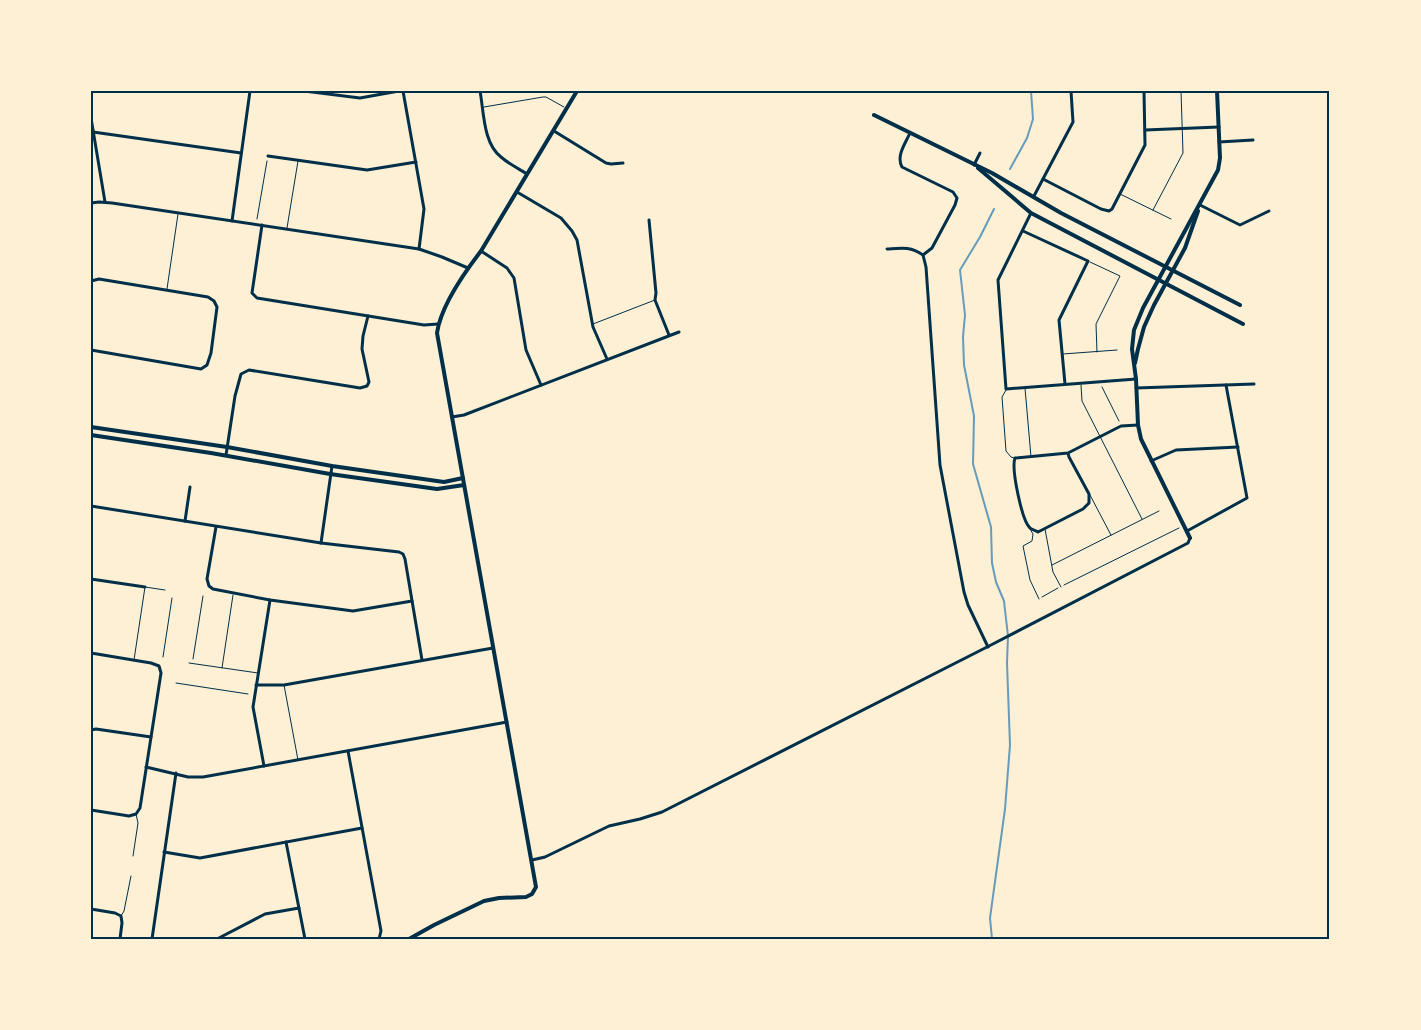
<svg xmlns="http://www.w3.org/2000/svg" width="1421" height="1030" font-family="Manrope,sans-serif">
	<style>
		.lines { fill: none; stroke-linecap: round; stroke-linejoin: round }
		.stream { stroke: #669bbc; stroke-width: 2 }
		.path { stroke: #003049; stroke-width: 1 }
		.service { stroke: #003049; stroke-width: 1 }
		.minor { stroke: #003049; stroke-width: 3 }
		.tertiary { stroke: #003049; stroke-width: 4 }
		.neatline { fill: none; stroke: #003049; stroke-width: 2 }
	</style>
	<rect width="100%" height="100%" fill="#fdf0d5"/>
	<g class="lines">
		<g class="stream">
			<path d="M 1010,169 L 1027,138 L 1033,119 L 1031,91"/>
			<path d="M 992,939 L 990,918 L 1005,809 L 1010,745 L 1007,663 L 1008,636 L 1004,601 L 996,582 L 992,563 L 991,527 L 973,464 L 974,416 L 964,365 L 963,337 L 965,315 L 960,270 L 980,237 L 994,209"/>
		</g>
		<g class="path">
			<path d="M 257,219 L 267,161"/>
			<path d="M 1102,387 L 1119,421"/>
			<path d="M 1064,585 L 1179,528"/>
			<path d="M 1042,597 L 1058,588"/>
			<path d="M 163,657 L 172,598"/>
			<path d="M 193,659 L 203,596"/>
			<path d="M 176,683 L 248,694"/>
		</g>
		<g class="service">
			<path d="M 484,107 L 543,97 L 546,97 L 564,107"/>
			<path d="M 1120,194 L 1171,219"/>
			<path d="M 1153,210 L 1183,153 L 1181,91"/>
			<path d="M 287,228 L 298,161"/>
			<path d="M 1090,262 L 1120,276 L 1096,324 L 1097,352"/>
			<path d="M 167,289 L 178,214"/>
			<path d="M 593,324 L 655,300"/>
			<path d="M 1063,354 L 1117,350"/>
			<path d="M 1081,385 L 1082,401 L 1142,519"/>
			<path d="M 1025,388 L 1031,457"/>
			<path d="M 1006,390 L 1002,397 L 1006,451 L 1011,457 L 1014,458"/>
			<path d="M 1090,495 L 1111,535"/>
			<path d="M 1030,529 L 1033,534 L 1032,541 L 1023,546 L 1030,580 L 1039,599"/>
			<path d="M 1045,529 L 1053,572 L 1061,587"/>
			<path d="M 1052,565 L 1159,511"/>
			<path d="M 134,660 L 145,587 L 165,590"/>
			<path d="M 189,663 L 258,673"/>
			<path d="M 222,668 L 233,595"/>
			<path d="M 284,685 L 298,760"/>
			<path d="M 133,856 L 138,823 L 136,814"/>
			<path d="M 121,916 L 124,911 L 131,876"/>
		</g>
		<g class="minor">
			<path d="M 304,91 L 360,98 L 399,91"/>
			<path d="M 403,91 L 424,209 L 419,249"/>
			<path d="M 480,91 C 484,112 483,143 501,157 C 509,164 519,169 527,174"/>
			<path d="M 91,118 L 105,202"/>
			<path d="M 1145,130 L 1219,127"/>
			<path d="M 554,131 L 606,163 L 611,164 L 623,163"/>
			<path d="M 93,132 L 241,153"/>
			<path d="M 910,133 C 905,144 896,156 902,167 L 953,192 L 957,198 L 955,205 L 932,248 L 923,255"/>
			<path d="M 1219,142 L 1253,140"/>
			<path d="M 268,156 L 367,170 L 416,162"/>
			<path d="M 974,165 L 980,153"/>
			<path d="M 1043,179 L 1101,209 L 1109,211 L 1112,209 L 1145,145 L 1144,91"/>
			<path d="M 517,192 L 561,218 L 572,231 L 577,240 L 593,327 L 607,359"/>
			<path d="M 1034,196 L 1073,122 L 1071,91"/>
			<path d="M 91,203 L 99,202 L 112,203 L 419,249 L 442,257 L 468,268"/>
			<path d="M 1200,205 L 1240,225 L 1269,211"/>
			<path d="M 1031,213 L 998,280 L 1006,389 L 1136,379"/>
			<path d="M 649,220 L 656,293 L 655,300 L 669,335"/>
			<path d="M 232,221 L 250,91"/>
			<path d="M 262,225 L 252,293 L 257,298 L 424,325 L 438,324"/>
			<path d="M 1023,231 L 1088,261 L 1059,320 L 1065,384"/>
			<path d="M 887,249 C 901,248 910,246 923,255"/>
			<path d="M 481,251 L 507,268 L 514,278 L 526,350 L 541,385"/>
			<path d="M 923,255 L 926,267 L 940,465 L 964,592 L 968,605 L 988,647"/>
			<path d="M 91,281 L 99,279 L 208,297 L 214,301 L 217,307 L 211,353 L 207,365 L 201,369 L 91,350"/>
			<path d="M 1136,388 L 1254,384"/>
			<path d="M 452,417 L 464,415 L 679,332"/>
			<path d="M 1068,453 L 1069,457 L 1089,494 L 1089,503 L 1083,509 L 1038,532 C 1035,530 1032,530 1030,528 C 1022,521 1011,469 1015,458 L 1068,453 L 1121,426 L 1138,425"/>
			<path d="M 226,455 L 235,396 L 241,374 L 249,370 L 360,388 L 367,386 L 369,382 L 362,349 L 363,336 L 368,316"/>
			<path d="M 1151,461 L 1176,450 L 1238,447"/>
			<path d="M 91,506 L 321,543 L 399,552 L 403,554 L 405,559 L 422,660"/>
			<path d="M 185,521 L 190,487"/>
			<path d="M 216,527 L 207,579 L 209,586 L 213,589 L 270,600 L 353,611 L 412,601"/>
			<path d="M 1187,531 L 1247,498 L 1226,385"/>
			<path d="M 321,543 L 332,466"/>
			<path d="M 91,579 L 145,587"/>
			<path d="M 91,653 L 151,663 L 159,666 L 161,673 L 140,808 L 136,814 L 129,816 L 91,810"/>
			<path d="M 256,685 L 284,685 L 493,648"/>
			<path d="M 91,730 L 96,729 L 151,737"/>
			<path d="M 348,751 L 379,920 L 381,931 L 379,939"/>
			<path d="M 264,766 L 253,707 L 270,600"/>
			<path d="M 146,767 L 188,777 L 203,777 L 507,722"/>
			<path d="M 286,842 L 305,939"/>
			<path d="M 164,852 L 200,858 L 362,828"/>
			<path d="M 532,860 L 545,857 L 609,826 L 640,819 L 662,812 L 991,645 L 1188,543 L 1190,538"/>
			<path d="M 91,909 L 115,913 L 121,916 L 122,923 L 120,939"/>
			<path d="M 152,939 L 176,773"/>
			<path d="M 217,939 L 265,914 L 299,908"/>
		</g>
		<g class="tertiary">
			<path d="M 874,115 L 992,173 L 1061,213 L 1240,305"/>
			<path d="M 978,168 L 1031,213 L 1243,324"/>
			<path d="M 1135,363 L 1138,349 L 1144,327 L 1154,305 L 1185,248 L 1198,211"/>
			<path d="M 91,427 L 227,447 L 332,466 L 444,482 L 463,478"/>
			<path d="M 91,435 L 211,453 L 330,474 L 437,489 L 464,485"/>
			<path d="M 1190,538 L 1141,439 L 1138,425 L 1136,379 L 1132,349 L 1134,330 L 1143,308 L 1218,170 L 1220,158 L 1217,91"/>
			<path d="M 409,939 L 434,925 L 484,901 L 499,898 L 526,897 L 532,894 L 536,887 L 437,333 C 441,305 464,273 481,251 L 577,91"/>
		</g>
	</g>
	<rect width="1421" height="1030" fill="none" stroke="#fdf0d5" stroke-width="185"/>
	<rect x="92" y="92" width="1236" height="846" class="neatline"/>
</svg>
